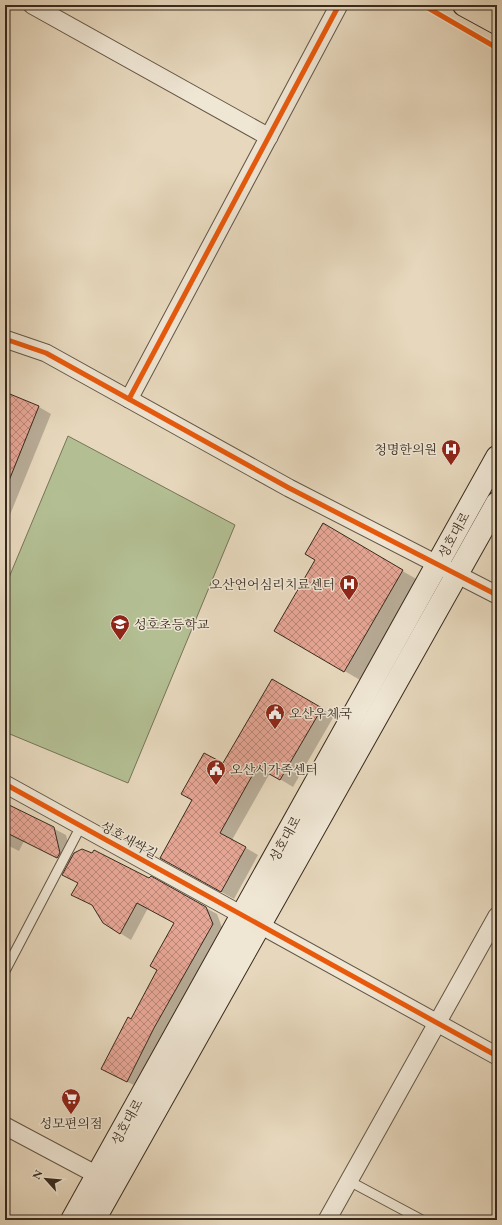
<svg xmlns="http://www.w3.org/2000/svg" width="502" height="1225" font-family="'EB Garamond','Noto Serif KR',serif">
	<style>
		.pitch { fill: #b3bf93; stroke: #767458 }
		.shadow { fill: #0003 }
		.building { fill: url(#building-cross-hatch); stroke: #382a1e }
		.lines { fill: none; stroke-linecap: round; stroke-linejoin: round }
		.lane-casing { stroke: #645646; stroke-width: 11 }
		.street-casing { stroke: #645646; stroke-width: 19 }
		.secondary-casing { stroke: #382a1e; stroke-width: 24 }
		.primary-casing { stroke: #382a1e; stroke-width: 24 }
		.lane { stroke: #efe6d4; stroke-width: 9 }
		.street { stroke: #efe6d4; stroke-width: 17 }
		.secondary { stroke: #efe6d4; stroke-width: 22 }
		.primary { stroke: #e7d8bd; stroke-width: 22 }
		.cycleway-casing { stroke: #efe6d4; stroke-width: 8 }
		.cycleway { stroke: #e8590c; stroke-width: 5 }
		.labels { text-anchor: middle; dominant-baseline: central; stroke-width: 3; stroke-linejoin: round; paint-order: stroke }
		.poi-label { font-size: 13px; fill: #382a1e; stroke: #efe6d4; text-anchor: start }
		.street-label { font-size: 13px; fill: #382a1e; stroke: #efe6d4 }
	</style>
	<defs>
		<pattern id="building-cross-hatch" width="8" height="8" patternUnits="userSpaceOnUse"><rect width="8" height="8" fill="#e6a695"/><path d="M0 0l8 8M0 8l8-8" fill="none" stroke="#bb8779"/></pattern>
	</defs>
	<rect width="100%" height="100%" fill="#e7d8bd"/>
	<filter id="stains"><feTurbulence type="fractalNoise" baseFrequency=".005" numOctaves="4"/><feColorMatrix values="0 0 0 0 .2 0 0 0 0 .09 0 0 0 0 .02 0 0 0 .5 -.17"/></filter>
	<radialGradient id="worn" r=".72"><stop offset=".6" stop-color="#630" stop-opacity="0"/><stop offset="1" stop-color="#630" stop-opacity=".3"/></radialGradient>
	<path class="pitch" d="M 68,436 L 235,525 L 128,783 L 5,732 L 5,587 Z"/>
	<g class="shadow">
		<path d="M 5,393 L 39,407 L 51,414 L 5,527 Z"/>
		<path d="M 323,525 L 418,580 L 360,680 L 276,631 L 317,560 Z"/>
		<path d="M 272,680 L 334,716 L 293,787 L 270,773 L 232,840 L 258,855 L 234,899 L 174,865 L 224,764 Z"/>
		<path d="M 5,803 L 66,835 L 72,859 L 206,908 L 217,914 L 223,930 L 138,1087 L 113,1075 L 132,1020 L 159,969 L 175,923 L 148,908 L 131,940 L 104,923 L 79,883 L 69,864 L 24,841 L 19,851 L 5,844 Z"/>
	</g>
	<g class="building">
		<path d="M 5,392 L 39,406 L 6,488 L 5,488 Z"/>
		<path d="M 323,523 L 403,570 L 344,672 L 274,631 L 315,560 L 305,554 Z"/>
		<path d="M 272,679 L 322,708 L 280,780 L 257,767 L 220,833 L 246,847 L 221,892 L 160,858 L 192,800 L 181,794 L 204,753 L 223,763 Z"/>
		<path d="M 5,803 L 54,827 L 60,853 L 57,858 L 5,832 Z"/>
		<path d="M 82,849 L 92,853 L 94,850 L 149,878 L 151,876 L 206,907 L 213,924 L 154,1028 L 127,1082 L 101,1069 L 128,1017 L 131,1019 L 157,970 L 150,966 L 174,923 L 137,903 L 120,934 L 103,923 L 92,905 L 71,895 L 78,883 L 62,875 L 74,853 Z"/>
	</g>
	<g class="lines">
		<defs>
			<g id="lane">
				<path d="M 5,971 L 81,826"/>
				<path d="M 349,1181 L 422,1220"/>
			</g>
			<g id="street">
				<path d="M 32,5 L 269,137"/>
				<path d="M 5,339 L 46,353 L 289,488 L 497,595"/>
				<path d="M 129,399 L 339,5"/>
				<path d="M 5,784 L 497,1056"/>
				<path d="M 5,1126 L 97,1175"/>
				<path d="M 327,1220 L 497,916"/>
			</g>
			<g id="secondary">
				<path d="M 72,1220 L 497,457"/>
				<path d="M 94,1220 L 497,503"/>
			</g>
			<path id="primary" d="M 464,5 L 497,23"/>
		</defs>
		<use href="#lane" class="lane-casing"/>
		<use href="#street" class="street-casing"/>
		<use href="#secondary" class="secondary-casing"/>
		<use href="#primary" class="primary-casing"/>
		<use href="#lane" class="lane"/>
		<use href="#street" class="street"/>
		<use href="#secondary" class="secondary"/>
		<use href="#primary" class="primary"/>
		<defs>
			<g id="cycleway">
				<path d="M 423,5 L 497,48"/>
				<path d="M 5,339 L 46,353 L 289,488 L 497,595"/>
				<path d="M 129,399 L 339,5"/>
				<path d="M 5,784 L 497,1056"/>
			</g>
		</defs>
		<use href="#cycleway" class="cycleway-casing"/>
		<use href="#cycleway" class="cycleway"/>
	</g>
	<defs>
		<symbol id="hospital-pin" viewBox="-11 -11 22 30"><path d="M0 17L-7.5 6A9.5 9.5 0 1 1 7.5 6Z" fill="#8f2418" stroke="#efe6d4"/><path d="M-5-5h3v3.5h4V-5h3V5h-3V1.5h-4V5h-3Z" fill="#fff"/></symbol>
		<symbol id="school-pin" viewBox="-11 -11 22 30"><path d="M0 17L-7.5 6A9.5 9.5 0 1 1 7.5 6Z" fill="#8f2418" stroke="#efe6d4"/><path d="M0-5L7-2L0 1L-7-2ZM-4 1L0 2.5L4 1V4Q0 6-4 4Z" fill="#fff"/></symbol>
		<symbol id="civic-pin" viewBox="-11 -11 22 30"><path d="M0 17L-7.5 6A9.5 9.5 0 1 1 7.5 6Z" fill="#8f2418" stroke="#efe6d4"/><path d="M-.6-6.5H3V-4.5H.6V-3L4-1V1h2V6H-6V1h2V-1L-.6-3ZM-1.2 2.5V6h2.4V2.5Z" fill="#fff"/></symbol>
		<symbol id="supermarket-pin" viewBox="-11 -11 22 30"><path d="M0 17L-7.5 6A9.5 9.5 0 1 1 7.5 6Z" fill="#8f2418" stroke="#efe6d4"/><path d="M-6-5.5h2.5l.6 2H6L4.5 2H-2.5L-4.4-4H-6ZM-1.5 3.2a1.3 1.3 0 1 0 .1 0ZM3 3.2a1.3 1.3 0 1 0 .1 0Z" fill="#fff"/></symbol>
	</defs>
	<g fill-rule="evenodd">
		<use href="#hospital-pin" x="440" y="438" width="22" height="30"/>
		<use href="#hospital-pin" x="338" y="573" width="22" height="30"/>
		<use href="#school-pin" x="109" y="613" width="22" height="30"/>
		<use href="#civic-pin" x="264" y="702" width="22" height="30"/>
		<use href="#civic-pin" x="205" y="758" width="22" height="30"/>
		<use href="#supermarket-pin" x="60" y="1087" width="22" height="30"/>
	</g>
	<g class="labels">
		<g class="poi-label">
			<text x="437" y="449" text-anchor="end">청명한의원</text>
			<text x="335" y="584" text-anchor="end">오산언어심리치료센터</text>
			<text x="134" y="624">성호초등학교</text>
			<text x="289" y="713">오산우체국</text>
			<text x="230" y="769">오산시가족센터</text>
			<text x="71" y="1123" text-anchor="middle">성모편의점</text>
		</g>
		<g class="street-label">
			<text transform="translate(454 535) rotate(-61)">성호대로</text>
			<text transform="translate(285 839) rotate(-61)">성호대로</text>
			<text transform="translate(129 840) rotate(29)">성호새싹길</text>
			<text transform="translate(127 1122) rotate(-61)">성호대로</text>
		</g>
	</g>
	<rect width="502" height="1225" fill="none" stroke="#e7d8bd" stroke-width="20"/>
	<rect x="6" y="6" width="490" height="1213" fill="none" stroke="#382a1e" stroke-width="2"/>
	<rect x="10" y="10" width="482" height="1205" fill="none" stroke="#382a1e"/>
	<g transform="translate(46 1179) rotate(297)" stroke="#efe6d4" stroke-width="3" paint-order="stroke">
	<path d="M0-3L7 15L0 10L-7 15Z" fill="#382a1e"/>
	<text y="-6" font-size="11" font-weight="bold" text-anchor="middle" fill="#382a1e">N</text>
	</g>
	<rect width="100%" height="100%" filter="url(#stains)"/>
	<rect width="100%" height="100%" fill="url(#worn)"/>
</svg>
